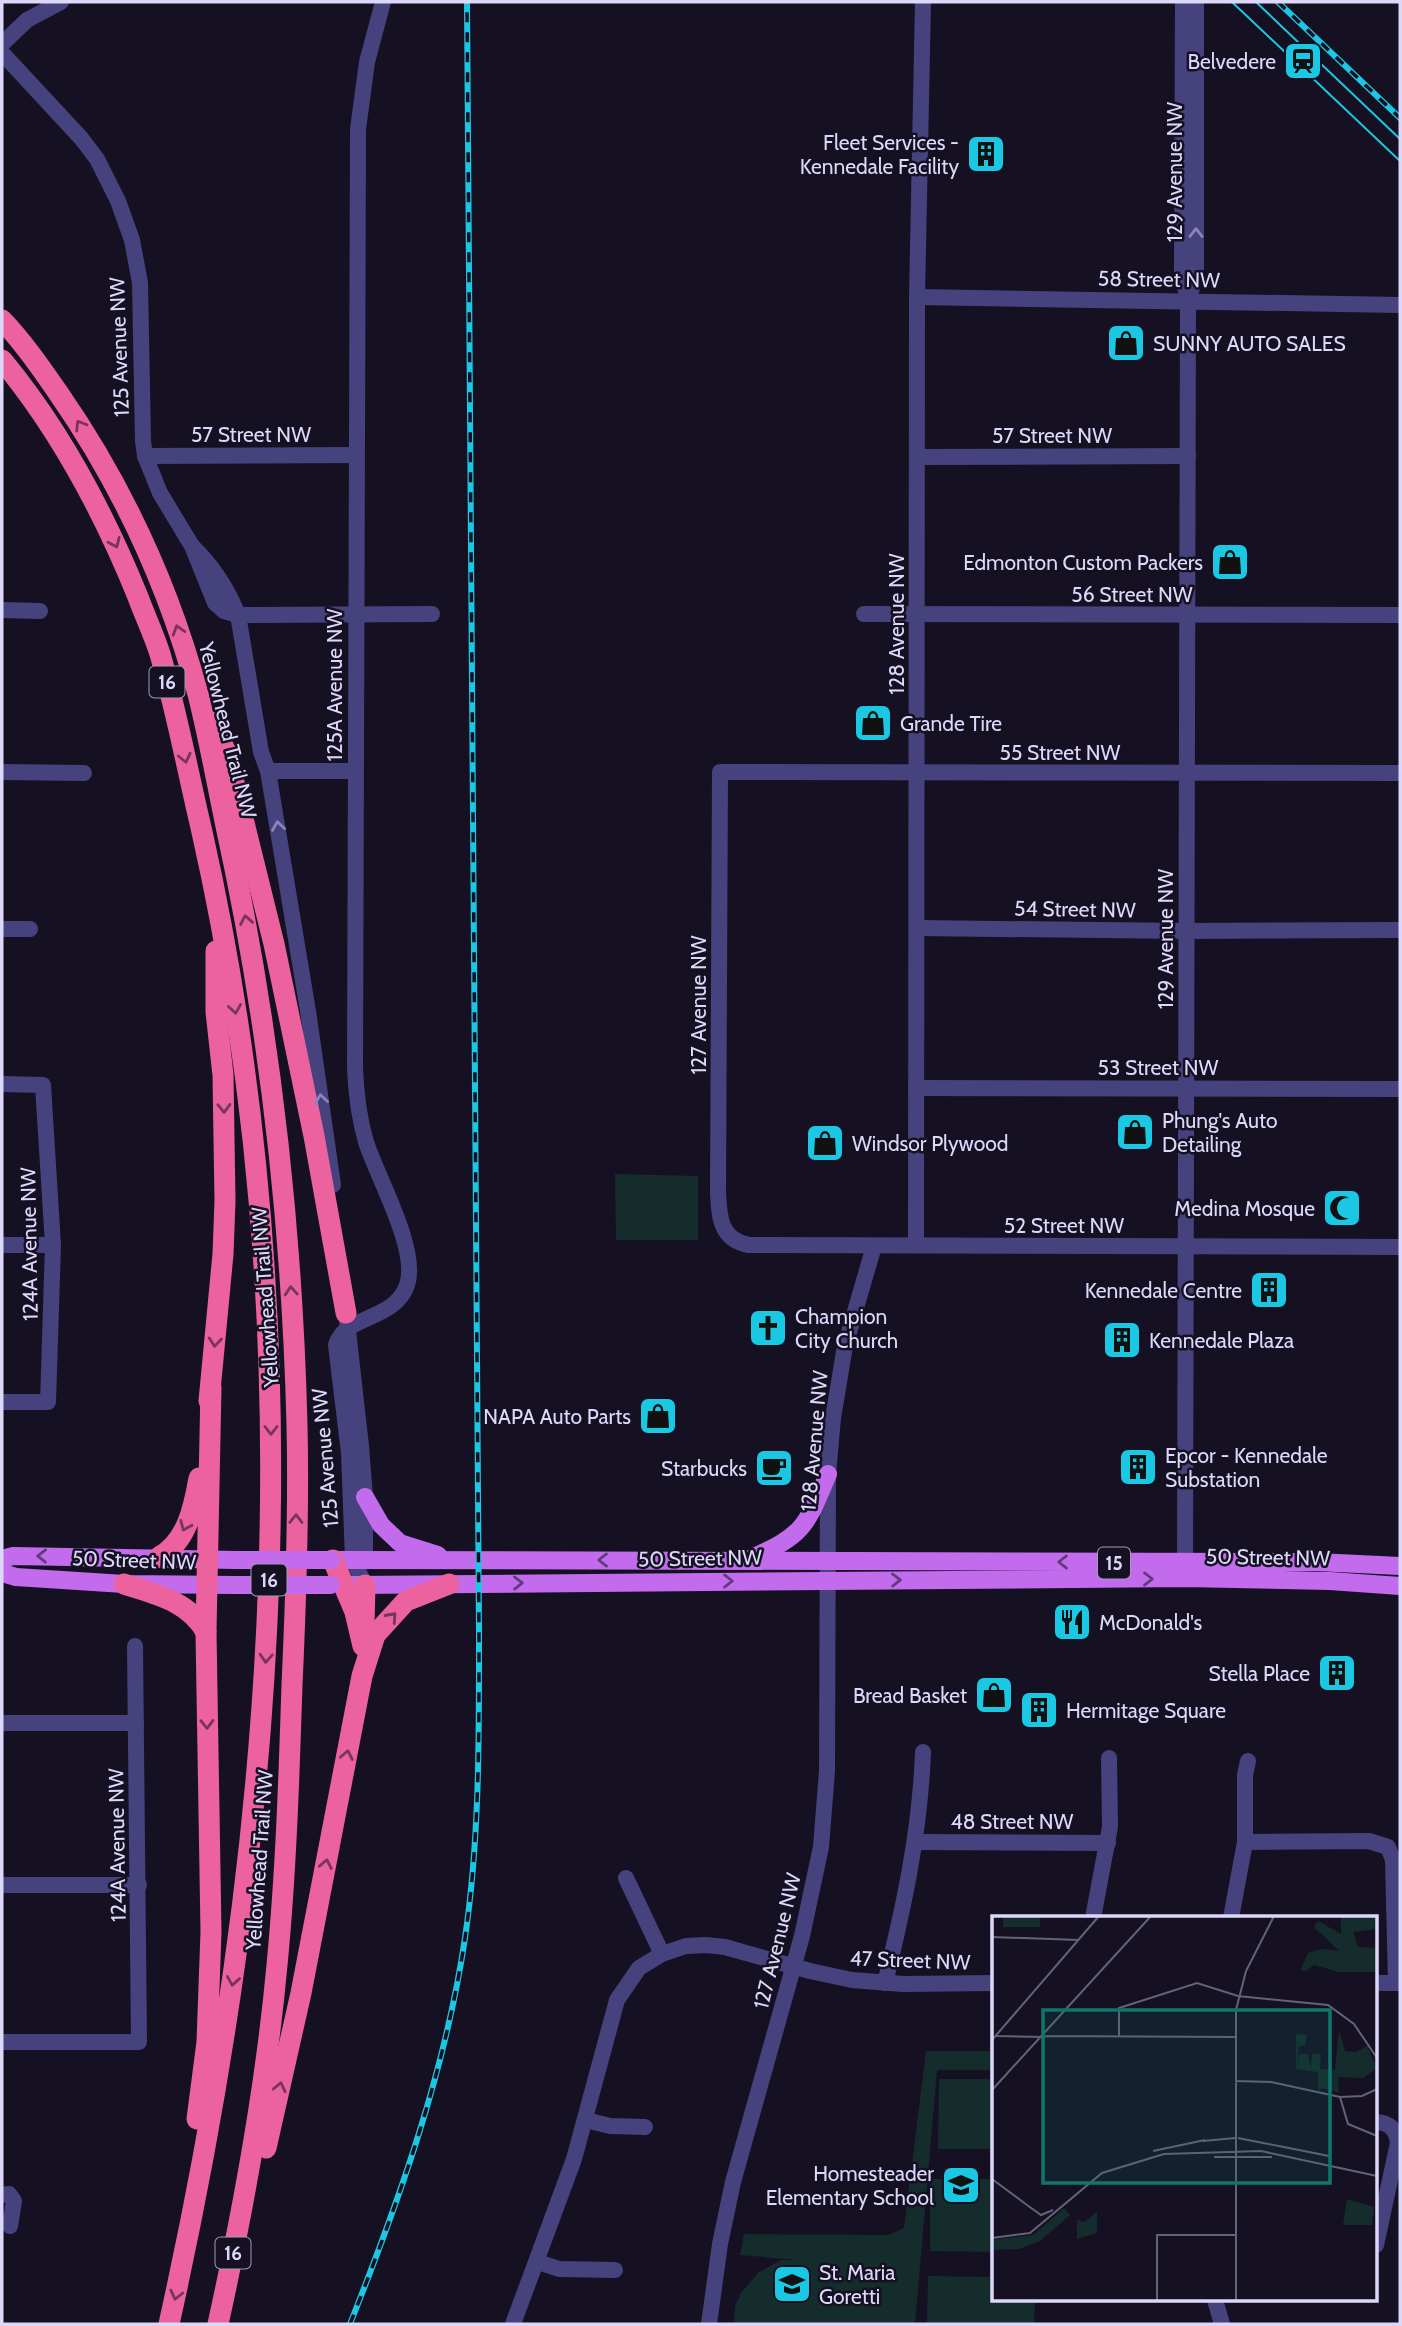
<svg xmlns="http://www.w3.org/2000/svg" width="1402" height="2326" font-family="Cabin,sans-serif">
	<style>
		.green { fill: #152c2c }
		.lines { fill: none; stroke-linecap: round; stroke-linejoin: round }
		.minor { stroke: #46427d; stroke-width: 16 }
		.major { stroke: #c26ced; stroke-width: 18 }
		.highway { stroke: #ec629f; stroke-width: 21 }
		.tram { stroke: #1bc8e3; stroke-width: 2 }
		.rail-casing { stroke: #1bc8e3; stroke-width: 6 }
		.rail { stroke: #151123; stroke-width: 3.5; stroke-dasharray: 10; stroke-linecap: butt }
		.major-bridge { stroke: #c26ced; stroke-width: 18 }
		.oneway { stroke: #8a86b5 }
		.oneway2 { stroke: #76355b }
		.oneway3 { stroke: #633a7e }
		.labels { text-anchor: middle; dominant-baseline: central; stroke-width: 5; stroke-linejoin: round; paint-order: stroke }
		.shield { fill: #151123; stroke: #a19cba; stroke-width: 2 }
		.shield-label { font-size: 19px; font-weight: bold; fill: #ddd8fa }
		.poi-label { font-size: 21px; fill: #ddd8fa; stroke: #151123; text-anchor: end }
		.street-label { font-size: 21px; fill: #ddd8fa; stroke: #151123 }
		.inset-road { fill: none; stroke: #656179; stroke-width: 2 }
		.view { fill: #0f766e; fill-opacity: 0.15; stroke: #0f766e; stroke-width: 3.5 }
		.inset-edge { fill: none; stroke: #ddd8fa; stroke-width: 3.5 }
	</style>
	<rect width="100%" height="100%" fill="#151123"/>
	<g class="green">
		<path d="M 615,1174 L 698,1176 L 698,1240 L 616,1240 Z"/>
		<path d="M 926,2051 L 994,2051 L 994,2070 L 937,2070 L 915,2324 L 734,2324 L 735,2306 L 741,2293 L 758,2273 L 781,2260 L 798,2260 L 740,2255 L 744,2234 L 888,2235 L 904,2228 Z"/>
		<path d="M 939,2079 L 994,2079 L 994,2149 L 938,2149 Z"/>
		<path d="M 930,2179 L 994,2179 L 994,2252 L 930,2251 Z"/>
		<path d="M 928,2276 L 994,2277 L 994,2300 L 1035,2300 L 1034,2324 L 927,2324 Z"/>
	</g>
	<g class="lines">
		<g class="minor">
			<path d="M 1183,2 L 1182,273 L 1188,300 L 1185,1573"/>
			<path d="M 2,44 L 27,20 L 61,2"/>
			<path d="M 2,53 L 81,138 L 97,159 L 118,201 L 132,240 L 140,283 L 143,441 L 145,456 L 160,493 L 192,546 L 215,603 L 224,611 L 238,615 L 432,614"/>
			<path d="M 917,297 L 1400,305"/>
			<path d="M 1189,298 L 1196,274 L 1196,6 L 1193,2"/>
			<path d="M 145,456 L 356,455"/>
			<path d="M 917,457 L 1188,456"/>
			<path d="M 192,546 C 213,566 227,587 238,615 L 261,752 L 268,771 L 308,1011 L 333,1185"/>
			<path d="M 2,610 L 40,611"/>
			<path d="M 864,614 L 1400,615"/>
			<path d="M 268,771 L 355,771"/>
			<path d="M 2,772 L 84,773"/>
			<path d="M 1400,773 L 720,772 L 718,1192 C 719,1216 720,1240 749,1245 L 1400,1247"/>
			<path d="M 917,928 L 1186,931 L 1400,930"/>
			<path d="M 2,929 L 30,929"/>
			<path d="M 2,1084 L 43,1085 L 53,1245 L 48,1402 L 2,1402"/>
			<path d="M 916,1088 L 1400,1089"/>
			<path d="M 2,1245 L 53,1245"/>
			<path d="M 916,1245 L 917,297 L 923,2"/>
			<path d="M 347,1322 L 361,1446 L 365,1497 L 365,1560"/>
			<path d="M 365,1585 L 353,1560 L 349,1453 L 336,1345 C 344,1315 395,1321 407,1285 C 419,1250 378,1179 366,1142 C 359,1118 356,1093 355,1068 L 358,129 L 367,62 L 383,2"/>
			<path d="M 2,1723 L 136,1723"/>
			<path d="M 916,1842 L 1108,1843"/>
			<path d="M 1245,1842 L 1369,1841 L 1388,1847 L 1393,1860 L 1396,1983"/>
			<path d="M 2,1885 L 139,1885"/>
			<path d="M 1093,1918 L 1110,1827 L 1109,1758"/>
			<path d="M 1231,1918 L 1245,1842 L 1245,1775 L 1248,1761"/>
			<path d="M 662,1954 L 686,1946 L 706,1945 L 725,1947 L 810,1971 L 852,1980 L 903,1984 L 994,1983"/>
			<path d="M 885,1983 C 904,1906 920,1832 923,1752"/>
			<path d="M 1376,1983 L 1400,1983"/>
			<path d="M 2,2042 L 139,2042 L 135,1646"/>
			<path d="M 586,2120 L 610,2126 L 645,2127"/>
			<path d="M 1376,2122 C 1390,2123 1396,2129 1398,2143 L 1376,2245"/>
			<path d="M 2,2195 L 9,2194 L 14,2201 L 10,2226"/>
			<path d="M 538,2262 L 559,2269 L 615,2270"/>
			<path d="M 1215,2300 L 1222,2324"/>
			<path d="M 513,2324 L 574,2159 L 617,2000 L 639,1968 L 662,1954 L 626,1878"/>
			<path d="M 709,2324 L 720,2244 L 733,2182 L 802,1936 L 821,1847 L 827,1771 L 828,1474 L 833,1418 L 845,1346 L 874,1246"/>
		</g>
		<g class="major">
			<path d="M 365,1497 L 381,1525 L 400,1543 L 438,1555"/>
			<path d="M 752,1558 C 805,1534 806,1526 828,1474"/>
			<path d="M 2,1559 L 13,1556 L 236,1560"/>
			<path d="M 331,1560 L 1317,1562 L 1400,1566"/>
			<path d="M 2,1573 L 16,1577 L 124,1584 L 234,1585"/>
			<path d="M 352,1585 L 1185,1578 L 1330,1581 L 1400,1586"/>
		</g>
		<g class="highway">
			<path d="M 2,320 C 23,342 41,368 59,394 C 122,485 169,587 198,694 C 209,738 217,783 226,826 C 269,1023 292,1223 297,1425 C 299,1511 296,1598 292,1685 C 289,1778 286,1872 277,1965 C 266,2086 244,2206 218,2324"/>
			<path d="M 2,360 C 60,430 104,513 138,597 C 145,616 154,635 160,654 C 177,713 188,773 202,832 C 314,1330 279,1830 169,2324"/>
			<path d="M 211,722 L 227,754 L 274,944 L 314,1136 L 346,1313"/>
			<path d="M 209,1401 L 223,1254 L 225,1201 L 223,1075 L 216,1012 L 216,951"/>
			<path d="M 159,1557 C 187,1542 194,1507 199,1478"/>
			<path d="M 333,1560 L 355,1612 L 363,1646"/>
			<path d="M 124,1584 C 155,1594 189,1601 206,1632"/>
			<path d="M 364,1625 L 365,1585"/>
			<path d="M 197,2119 L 207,2042 L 211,1932 L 206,1632 L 211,1387"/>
			<path d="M 266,2148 L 301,1993 L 362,1676 L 375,1635 L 406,1601 L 449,1584"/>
		</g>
		<g class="tram">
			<path d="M 1232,2 L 1400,161"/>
			<path d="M 1256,2 L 1400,139"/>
		</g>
		<defs>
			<g id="rail">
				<path d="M 1278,2 L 1400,118"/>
				<path d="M 350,2324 C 400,2198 445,2072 465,1938 C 480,1836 479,1733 479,1630 L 467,2"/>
			</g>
		</defs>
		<use href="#rail" class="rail-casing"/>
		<use href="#rail" class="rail"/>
		<g class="major-bridge">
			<path d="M 236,1560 L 331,1560"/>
			<path d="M 234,1585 L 331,1585"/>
		</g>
	</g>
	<defs><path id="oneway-chevron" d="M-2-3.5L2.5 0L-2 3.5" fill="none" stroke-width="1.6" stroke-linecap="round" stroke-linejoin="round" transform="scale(1.75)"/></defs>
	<g class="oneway">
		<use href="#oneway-chevron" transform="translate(1196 233) rotate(-90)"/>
		<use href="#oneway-chevron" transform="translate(278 826) rotate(-99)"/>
		<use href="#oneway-chevron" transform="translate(321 1099) rotate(-98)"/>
	</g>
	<g class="oneway2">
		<use href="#oneway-chevron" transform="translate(80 425) rotate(-122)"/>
		<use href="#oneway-chevron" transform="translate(115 543) rotate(66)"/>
		<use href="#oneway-chevron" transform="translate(178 630) rotate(-107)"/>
		<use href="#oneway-chevron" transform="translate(185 758) rotate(77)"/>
		<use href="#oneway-chevron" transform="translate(246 920) rotate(-100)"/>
		<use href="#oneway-chevron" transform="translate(235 1009) rotate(81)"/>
		<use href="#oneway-chevron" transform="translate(224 1108) rotate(89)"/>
		<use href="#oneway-chevron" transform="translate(291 1291) rotate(-94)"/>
		<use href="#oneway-chevron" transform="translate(215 1342) rotate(95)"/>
		<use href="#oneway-chevron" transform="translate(271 1430) rotate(90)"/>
		<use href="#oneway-chevron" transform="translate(296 1519) rotate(-89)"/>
		<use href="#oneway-chevron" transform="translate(185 1526) rotate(114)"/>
		<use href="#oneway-chevron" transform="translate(392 1617) rotate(-48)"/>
		<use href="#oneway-chevron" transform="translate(266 1658) rotate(93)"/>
		<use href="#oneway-chevron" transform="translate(207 1724) rotate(89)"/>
		<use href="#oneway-chevron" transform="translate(347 1755) rotate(-79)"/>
		<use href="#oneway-chevron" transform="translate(326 1864) rotate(-79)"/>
		<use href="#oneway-chevron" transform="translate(233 1981) rotate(99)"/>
		<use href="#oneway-chevron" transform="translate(280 2087) rotate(-77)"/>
		<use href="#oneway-chevron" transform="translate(176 2295) rotate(103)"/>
	</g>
	<g class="oneway3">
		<use href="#oneway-chevron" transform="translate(42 1556) rotate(-179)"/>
		<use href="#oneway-chevron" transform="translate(603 1560) rotate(-180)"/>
		<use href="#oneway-chevron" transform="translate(1063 1562) rotate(-180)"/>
		<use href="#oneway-chevron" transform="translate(1148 1579)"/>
		<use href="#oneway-chevron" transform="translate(896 1580) rotate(-1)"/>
		<use href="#oneway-chevron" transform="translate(728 1581)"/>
		<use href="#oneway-chevron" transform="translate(518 1583) rotate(-1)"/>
	</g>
	<defs>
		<symbol id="station-square" viewBox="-11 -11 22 22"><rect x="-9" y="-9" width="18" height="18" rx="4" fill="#1bc8e3" stroke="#151123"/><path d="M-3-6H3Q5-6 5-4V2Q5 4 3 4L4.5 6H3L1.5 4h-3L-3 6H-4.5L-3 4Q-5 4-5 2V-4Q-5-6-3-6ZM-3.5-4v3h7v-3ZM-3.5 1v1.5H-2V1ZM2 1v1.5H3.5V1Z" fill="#111"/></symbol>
		<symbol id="building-square" viewBox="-11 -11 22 22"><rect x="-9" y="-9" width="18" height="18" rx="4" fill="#1bc8e3" stroke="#151123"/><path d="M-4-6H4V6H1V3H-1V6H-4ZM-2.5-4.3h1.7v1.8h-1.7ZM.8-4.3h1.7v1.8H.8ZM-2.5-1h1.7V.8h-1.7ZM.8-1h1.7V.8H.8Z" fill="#111"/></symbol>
		<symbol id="shop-square" viewBox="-11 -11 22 22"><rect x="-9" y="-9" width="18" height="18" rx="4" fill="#1bc8e3" stroke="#151123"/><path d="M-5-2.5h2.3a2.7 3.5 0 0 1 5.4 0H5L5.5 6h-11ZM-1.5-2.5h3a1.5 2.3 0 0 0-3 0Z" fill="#111"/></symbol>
		<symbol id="mosque-square" viewBox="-11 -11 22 22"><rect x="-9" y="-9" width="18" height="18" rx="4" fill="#1bc8e3" stroke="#151123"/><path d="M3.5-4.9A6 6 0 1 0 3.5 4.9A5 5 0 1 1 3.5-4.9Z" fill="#111"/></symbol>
		<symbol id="church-square" viewBox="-11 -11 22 22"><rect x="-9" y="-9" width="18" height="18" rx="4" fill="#1bc8e3" stroke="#151123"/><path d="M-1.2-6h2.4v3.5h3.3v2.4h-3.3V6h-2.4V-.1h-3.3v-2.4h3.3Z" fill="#111"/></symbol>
		<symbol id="cafe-square" viewBox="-11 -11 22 22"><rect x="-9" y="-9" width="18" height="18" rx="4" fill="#1bc8e3" stroke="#151123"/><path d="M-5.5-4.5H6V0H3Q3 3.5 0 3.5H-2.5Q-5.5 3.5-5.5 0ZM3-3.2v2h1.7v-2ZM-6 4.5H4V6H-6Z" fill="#111"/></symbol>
		<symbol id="restaurant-square" viewBox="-11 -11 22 22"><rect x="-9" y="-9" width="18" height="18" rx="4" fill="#1bc8e3" stroke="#151123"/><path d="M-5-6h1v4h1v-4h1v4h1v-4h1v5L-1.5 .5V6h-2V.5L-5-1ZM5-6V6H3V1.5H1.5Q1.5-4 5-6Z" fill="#111"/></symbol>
		<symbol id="school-square" viewBox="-11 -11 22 22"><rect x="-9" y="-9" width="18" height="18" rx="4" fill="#1bc8e3" stroke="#151123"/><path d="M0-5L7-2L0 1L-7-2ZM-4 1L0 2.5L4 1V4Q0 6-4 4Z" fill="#111"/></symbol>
	</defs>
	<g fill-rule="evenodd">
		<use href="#station-square" x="1281" y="39" width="44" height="44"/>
		<use href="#building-square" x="964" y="132" width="44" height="44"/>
		<use href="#shop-square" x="1104" y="321" width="44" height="44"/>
		<use href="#shop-square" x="1208" y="540" width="44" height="44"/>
		<use href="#shop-square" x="851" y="701" width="44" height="44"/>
		<use href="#shop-square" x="1113" y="1110" width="44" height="44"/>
		<use href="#shop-square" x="803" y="1121" width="44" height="44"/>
		<use href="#mosque-square" x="1320" y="1186" width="44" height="44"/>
		<use href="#building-square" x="1247" y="1268" width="44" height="44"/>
		<use href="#church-square" x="746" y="1306" width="44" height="44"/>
		<use href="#building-square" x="1100" y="1318" width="44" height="44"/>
		<use href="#shop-square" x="636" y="1394" width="44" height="44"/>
		<use href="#building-square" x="1116" y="1445" width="44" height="44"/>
		<use href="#cafe-square" x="752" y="1446" width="44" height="44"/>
		<use href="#restaurant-square" x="1050" y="1600" width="44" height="44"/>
		<use href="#building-square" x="1315" y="1651" width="44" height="44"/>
		<use href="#shop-square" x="972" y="1673" width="44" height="44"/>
		<use href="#building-square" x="1017" y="1688" width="44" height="44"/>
		<use href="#school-square" x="939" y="2163" width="44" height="44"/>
		<use href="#school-square" x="770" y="2262" width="44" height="44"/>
	</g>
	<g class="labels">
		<g class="shield">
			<rect x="149.5" y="666.5" width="35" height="31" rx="5"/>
			<rect x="1098" y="1547.5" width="32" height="31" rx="5"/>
			<rect x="251.5" y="1564.5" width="35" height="31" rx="5"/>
			<rect x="215.5" y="2237.5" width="35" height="31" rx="5"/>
		</g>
		<g class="shield-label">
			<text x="167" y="682">16</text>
			<text x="1114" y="1563">15</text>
			<text x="269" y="1580">16</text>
			<text x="233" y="2253">16</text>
		</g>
		<g class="poi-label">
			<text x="1276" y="61">Belvedere</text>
			<text x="959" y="142">Fleet Services -<tspan x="959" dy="24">Kennedale Facility</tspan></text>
			<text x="1153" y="343" text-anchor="start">SUNNY AUTO SALES</text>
			<text x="1203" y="562">Edmonton Custom Packers</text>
			<text x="900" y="723" text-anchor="start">Grande Tire</text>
			<text x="1162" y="1120" text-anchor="start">Phung's Auto<tspan x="1162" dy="24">Detailing</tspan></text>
			<text x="852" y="1143" text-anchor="start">Windsor Plywood</text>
			<text x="1315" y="1208">Medina Mosque</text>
			<text x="1242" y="1290">Kennedale Centre</text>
			<text x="795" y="1316" text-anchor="start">Champion<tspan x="795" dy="24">City Church</tspan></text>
			<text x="1149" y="1340" text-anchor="start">Kennedale Plaza</text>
			<text x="631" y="1416">NAPA Auto Parts</text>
			<text x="1165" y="1455" text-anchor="start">Epcor - Kennedale<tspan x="1165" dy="24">Substation</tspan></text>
			<text x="747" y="1468">Starbucks</text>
			<text x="1099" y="1622" text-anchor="start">McDonald's</text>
			<text x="1310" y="1673">Stella Place</text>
			<text x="967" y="1695">Bread Basket</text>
			<text x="1066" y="1710" text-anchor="start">Hermitage Square</text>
			<text x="934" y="2173">Homesteader<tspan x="934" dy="24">Elementary School</tspan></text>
			<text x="819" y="2272" text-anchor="start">St. Maria<tspan x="819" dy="24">Goretti</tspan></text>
		</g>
		<g class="street-label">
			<text transform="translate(1174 172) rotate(-90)">129 Avenue NW</text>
			<text transform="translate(1159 279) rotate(1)">58 Street NW</text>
			<text transform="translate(119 347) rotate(-92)">125 Avenue NW</text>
			<text x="251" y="434">57 Street NW</text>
			<text x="1052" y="435">57 Street NW</text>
			<text x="1132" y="594">56 Street NW</text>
			<text transform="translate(896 624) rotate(-90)">128 Avenue NW</text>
			<text transform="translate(334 685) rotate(-90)">125A Avenue NW</text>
			<text transform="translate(228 730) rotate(76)">Yellowhead Trail NW</text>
			<text x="1060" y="752">55 Street NW</text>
			<text transform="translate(1075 909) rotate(1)">54 Street NW</text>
			<text transform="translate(1165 939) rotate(-90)">129 Avenue NW</text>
			<text transform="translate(698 1005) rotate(-90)">127 Avenue NW</text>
			<text x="1158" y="1067">53 Street NW</text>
			<text x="1064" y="1225">52 Street NW</text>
			<text transform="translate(29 1244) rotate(-91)">124A Avenue NW</text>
			<text transform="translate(265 1297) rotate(-94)">Yellowhead Trail NW</text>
			<text transform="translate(814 1441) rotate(-85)">128 Avenue NW</text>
			<text transform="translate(325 1458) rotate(-95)">125 Avenue NW</text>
			<text transform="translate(1268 1557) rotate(1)">50 Street NW</text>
			<text transform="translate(700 1558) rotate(-1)">50 Street NW</text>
			<text transform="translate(134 1560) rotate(2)">50 Street NW</text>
			<text x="1012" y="1821">48 Street NW</text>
			<text transform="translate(117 1845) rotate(-91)">124A Avenue NW</text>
			<text transform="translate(259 1860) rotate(-86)">Yellowhead Trail NW</text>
			<text transform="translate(777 1941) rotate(-76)">127 Avenue NW</text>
			<text transform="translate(910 1960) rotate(2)">47 Street NW</text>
		</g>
	</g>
	<g transform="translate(992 1916)">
		<rect width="385" height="385" fill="#151123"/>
		<path d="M 11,0 L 48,0 L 48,11 L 11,11 ZM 349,0 L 385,0 L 385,13 L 361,16 L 366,31 L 385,32 L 385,56 L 347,56 L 322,49 L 312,56 L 309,53 L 316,37 L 330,33 L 347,35 L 322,11 L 326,5 L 349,18 ZM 347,114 L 353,135 L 364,136 L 375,130 L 385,152 L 371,162 L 346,161 L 347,177 L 330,172 L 326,175 L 326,156 L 304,153 L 304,118 L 315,119 L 313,129 L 306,131 L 306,151 L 307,138 L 316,138 L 319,153 L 320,138 L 329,138 L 328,153 L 343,154 ZM 355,283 L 382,291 L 380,309 L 351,309 ZM 72,292 L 78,299 L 48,325 L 27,333 L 0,334 L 0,324 L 41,319 ZM 105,296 L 105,317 L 85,323 L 85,304 L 92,306 Z" fill="#152c2c"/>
		<path class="inset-road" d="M 0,21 L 87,24M 4,120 L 53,121M 50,120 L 245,121M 127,120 L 127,92 L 205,67 L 246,80 L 336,89 L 362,108 L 385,142M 0,124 L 107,0M 243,165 L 279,166 L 348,181 L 370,180 L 385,173M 0,174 L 159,0M 348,181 L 356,208 L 385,220M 246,222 L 337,240M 211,225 L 243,222M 161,235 L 213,224M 222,241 L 280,241M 0,263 L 35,289M 35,289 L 49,299 L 61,294M 0,322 L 38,317 L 110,257 L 172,238 L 269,235 L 385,260M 165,385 L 165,319 L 244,319M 244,385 L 244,94 L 254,55 L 282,0"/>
		<path class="view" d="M 51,94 L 338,94 L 338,267 L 51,267 Z"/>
		<rect width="385" height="385" class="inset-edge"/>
	</g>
	<rect width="1402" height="2326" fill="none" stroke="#ddd8fa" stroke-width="7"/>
</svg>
